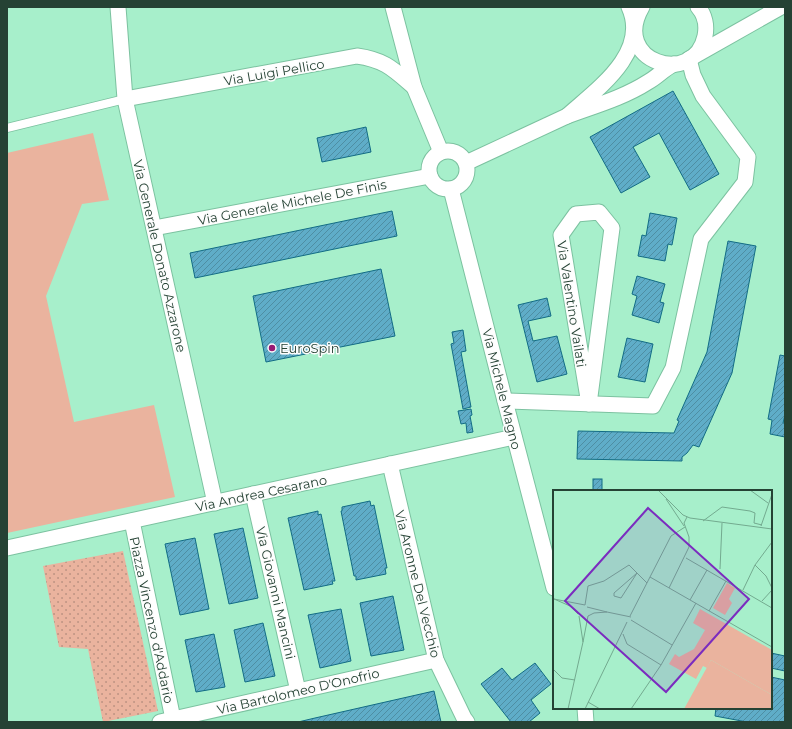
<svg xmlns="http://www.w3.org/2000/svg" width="792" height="729" font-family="Montserrat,sans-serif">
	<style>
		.grass { fill: url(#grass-dots) }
		.park { fill: #eab39e }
		.building { fill: url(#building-hatch); stroke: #126c85 }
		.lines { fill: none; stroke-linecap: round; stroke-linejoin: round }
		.service-casing { stroke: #7cc2a0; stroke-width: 10 }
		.minor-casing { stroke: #7cc2a0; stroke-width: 17 }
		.service { stroke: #fff; stroke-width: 8 }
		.minor { stroke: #fff; stroke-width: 15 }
		.poi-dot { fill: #961a74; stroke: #fdfdfd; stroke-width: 1.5 }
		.labels { text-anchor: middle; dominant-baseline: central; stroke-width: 3; stroke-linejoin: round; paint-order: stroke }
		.street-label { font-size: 13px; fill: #254234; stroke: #fdfdfd }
		.poi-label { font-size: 13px; fill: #254234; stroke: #fdfdfd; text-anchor: start }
		.inset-road { fill: none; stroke: #73aa8f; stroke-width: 1 }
		.view { fill: #7b2cbf; fill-opacity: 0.15; stroke: #7b2cbf; stroke-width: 2 }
		.inset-edge { fill: none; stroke: #254234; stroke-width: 2 }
	</style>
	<defs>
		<pattern id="grass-dots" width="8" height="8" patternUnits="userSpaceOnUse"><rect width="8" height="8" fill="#eab39e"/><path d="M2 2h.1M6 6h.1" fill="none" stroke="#bd9382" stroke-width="1.8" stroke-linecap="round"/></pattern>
		<pattern id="building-hatch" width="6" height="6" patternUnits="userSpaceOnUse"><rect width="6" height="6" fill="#5fadc8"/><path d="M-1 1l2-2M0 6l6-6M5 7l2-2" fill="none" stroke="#4e8ea3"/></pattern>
	</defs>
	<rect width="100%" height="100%" fill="#a7efcb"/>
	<path class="grass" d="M 123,551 L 158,711 L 103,722 L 88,649 L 59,647 L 43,566 Z"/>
	<path class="park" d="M 93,133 L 109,200 L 82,204 L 46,296 L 74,422 L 154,405 L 175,497 L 7,533 L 7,153 Z"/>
	<g class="building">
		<path d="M 673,91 L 719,174 L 690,190 L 659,133 L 633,147 L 650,177 L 621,193 L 590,137 Z"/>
		<path d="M 366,127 L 371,152 L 322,162 L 317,138 Z"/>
		<path d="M 392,211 L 397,236 L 195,278 L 190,253 Z"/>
		<path d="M 650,213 L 677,218 L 672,245 L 668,244 L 665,261 L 638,256 L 642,235 L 646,236 Z"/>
		<path d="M 728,241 L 756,246 L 732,373 L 699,447 L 693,445 L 687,453 L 682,457 L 682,461 L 577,459 L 578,431 L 674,433 L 679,421 L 677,420 L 707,352 Z"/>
		<path d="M 381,269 L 395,336 L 266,362 L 253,296 Z"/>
		<path d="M 637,276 L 665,284 L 660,302 L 664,303 L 659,323 L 632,315 L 637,296 L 632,294 Z"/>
		<path d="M 547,298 L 551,316 L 528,321 L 533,341 L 557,336 L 567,374 L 537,382 L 518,305 Z"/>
		<path d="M 463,330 L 466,351 L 461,352 L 471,407 L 463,409 L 451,344 L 454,343 L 452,332 Z"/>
		<path d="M 627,338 L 653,344 L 645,382 L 618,377 Z"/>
		<path d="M 780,355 L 785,356 L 785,415 L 783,423 L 785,423 L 785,437 L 770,434 L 772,420 L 768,419 Z"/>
		<path d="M 471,409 L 472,415 L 470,416 L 473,432 L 467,433 L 466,423 L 461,424 L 458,411 Z"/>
		<rect x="593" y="479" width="9" height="11"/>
		<path d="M 370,501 L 371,506 L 374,505 L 387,568 L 385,568 L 386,574 L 356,580 L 356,576 L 354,576 L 341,511 L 342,511 L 342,507 Z"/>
		<path d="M 318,511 L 318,515 L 321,514 L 335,581 L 332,581 L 333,584 L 304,590 L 288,518 Z"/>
		<path d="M 243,528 L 258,598 L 229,604 L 214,534 Z"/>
		<path d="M 195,538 L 209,609 L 180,615 L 165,544 Z"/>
		<path d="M 393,596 L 404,650 L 371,656 L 360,603 Z"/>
		<path d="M 341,609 L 351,661 L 320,668 L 308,615 Z"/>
		<path d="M 263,623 L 275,676 L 245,682 L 234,630 Z"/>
		<path d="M 214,634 L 225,687 L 196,692 L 185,640 Z"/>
		<path d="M 771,653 L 785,656 L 785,671 L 771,668 Z"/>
		<path d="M 535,663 L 551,684 L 531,700 L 540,713 L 529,722 L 511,722 L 481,684 L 502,668 L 512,680 Z"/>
		<path d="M 771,677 L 785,680 L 785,722 L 747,722 L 715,716 L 716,708 L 771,708 Z"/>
		<path d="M 434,691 L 441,722 L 298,722 L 315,718 Z"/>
	</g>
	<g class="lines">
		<defs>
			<path id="service" d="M 7,128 L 125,99"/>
			<g id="minor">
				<path d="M 118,7 L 125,99 L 215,503"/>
				<path d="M 393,7 L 414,87 L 441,152"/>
				<path d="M 629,7 C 650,53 596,90 567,116 C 594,106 623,98 648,82 C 657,77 664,69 674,64"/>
				<path d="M 642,7 C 610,62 694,88 705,36 C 707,26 705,15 698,7"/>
				<path d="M 125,99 L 357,56 C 385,60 393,69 414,87"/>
				<circle cx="448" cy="170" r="19"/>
				<path d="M 466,163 L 567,116"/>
				<path d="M 451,189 L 505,401 L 554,588"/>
				<path d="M 599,212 L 612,228 L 589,404 L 561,235 L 576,214 Z"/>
				<path d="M 154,228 L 430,176"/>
				<path d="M 505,401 L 653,406 L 673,368 L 701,239 L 745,182 L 748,157 L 703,96 L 693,75 L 689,59 L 781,7"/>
				<path d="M 390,464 L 436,660 L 464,718 L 467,722"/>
				<path d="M 253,494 L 298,691"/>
				<path d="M 132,521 L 173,719"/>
				<path d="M 7,548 L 514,437"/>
				<path d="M 585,708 L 586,722"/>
				<path d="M 160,722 L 436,660"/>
			</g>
		</defs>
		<use href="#service" class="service-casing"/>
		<use href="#minor" class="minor-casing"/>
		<use href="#service" class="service"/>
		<use href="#minor" class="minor"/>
	</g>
	<circle class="poi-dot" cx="272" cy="348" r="4"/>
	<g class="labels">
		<g class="street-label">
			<text transform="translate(274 72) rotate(-10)">Via Luigi Pellico</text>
			<text transform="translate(292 202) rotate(-11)">Via Generale Michele De Finis</text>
			<text transform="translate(160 256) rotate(77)">Via Generale Donato Azzarone</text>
			<text transform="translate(572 304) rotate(81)">Via Valentino Vailati</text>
			<text transform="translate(502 389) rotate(76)">Via Michele Magno</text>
			<text transform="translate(261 493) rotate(-12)">Via Andrea Cesarano</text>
			<text transform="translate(418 584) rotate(76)">Via Aronne Del Vecchio</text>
			<text transform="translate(276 593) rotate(77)">Via Giovanni Mancini</text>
			<text transform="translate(152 620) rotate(78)">Piazza Vincenzo d'Addario</text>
			<text transform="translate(298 691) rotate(-13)">Via Bartolomeo D'Onofrio</text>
		</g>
		<g class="poi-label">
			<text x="280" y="348">EuroSpin</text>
		</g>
	</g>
	<g transform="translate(553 490)">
		<rect width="219" height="219" fill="#a7efcb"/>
		<path d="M 174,93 L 182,98 L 176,109 L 179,113 L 172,125 L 160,118 Z" fill="#eab39e"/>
		<path d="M 158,170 L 219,205 L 219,219 L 131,219 Z" fill="#eab39e"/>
		<path d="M 147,119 L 219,160 L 219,205 L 158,170 L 154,178 L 150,176 L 143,189 L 116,174 L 122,164 L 126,167 L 141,159 L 152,140 L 140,133 Z" fill="#eab39e"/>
		<path class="inset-road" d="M 105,0 L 130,25 L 137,28 L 219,39M 197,0 L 215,13M 113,9 L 131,36M 150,31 L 169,17 L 197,21 L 202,23 L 201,33 L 209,35M 208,36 L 219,4M 133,68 L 219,118M 202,75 L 213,86 L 219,98M 167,79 L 169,33M 84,83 L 68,108 L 61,106 L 61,103 ZM 97,87 L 219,157M 116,98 L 136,57 L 136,47 L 131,33 L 134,27M 190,100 L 202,75 L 219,52M 137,110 L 154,80M 209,111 L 219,100M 156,121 L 173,91M 54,122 L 78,127M 25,124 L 17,116 L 1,109 L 32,115 L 35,96 L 51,91 L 76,75 L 94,93M 26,126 L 30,152 L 35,126 L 41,123 L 54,122 L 34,117M 77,126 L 118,46 L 132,37M 78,130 L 119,155M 70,144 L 74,154 L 108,175M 0,179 L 9,188 L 22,190M 35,212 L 47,219M 15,219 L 30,152M 32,219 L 74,132M 78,219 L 108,175 L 143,113"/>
		<path class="view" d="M 95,18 L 196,109 L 113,202 L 12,111 Z"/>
		<rect width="219" height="219" class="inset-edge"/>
	</g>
	<rect width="792" height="729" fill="none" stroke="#254234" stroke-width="16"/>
</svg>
